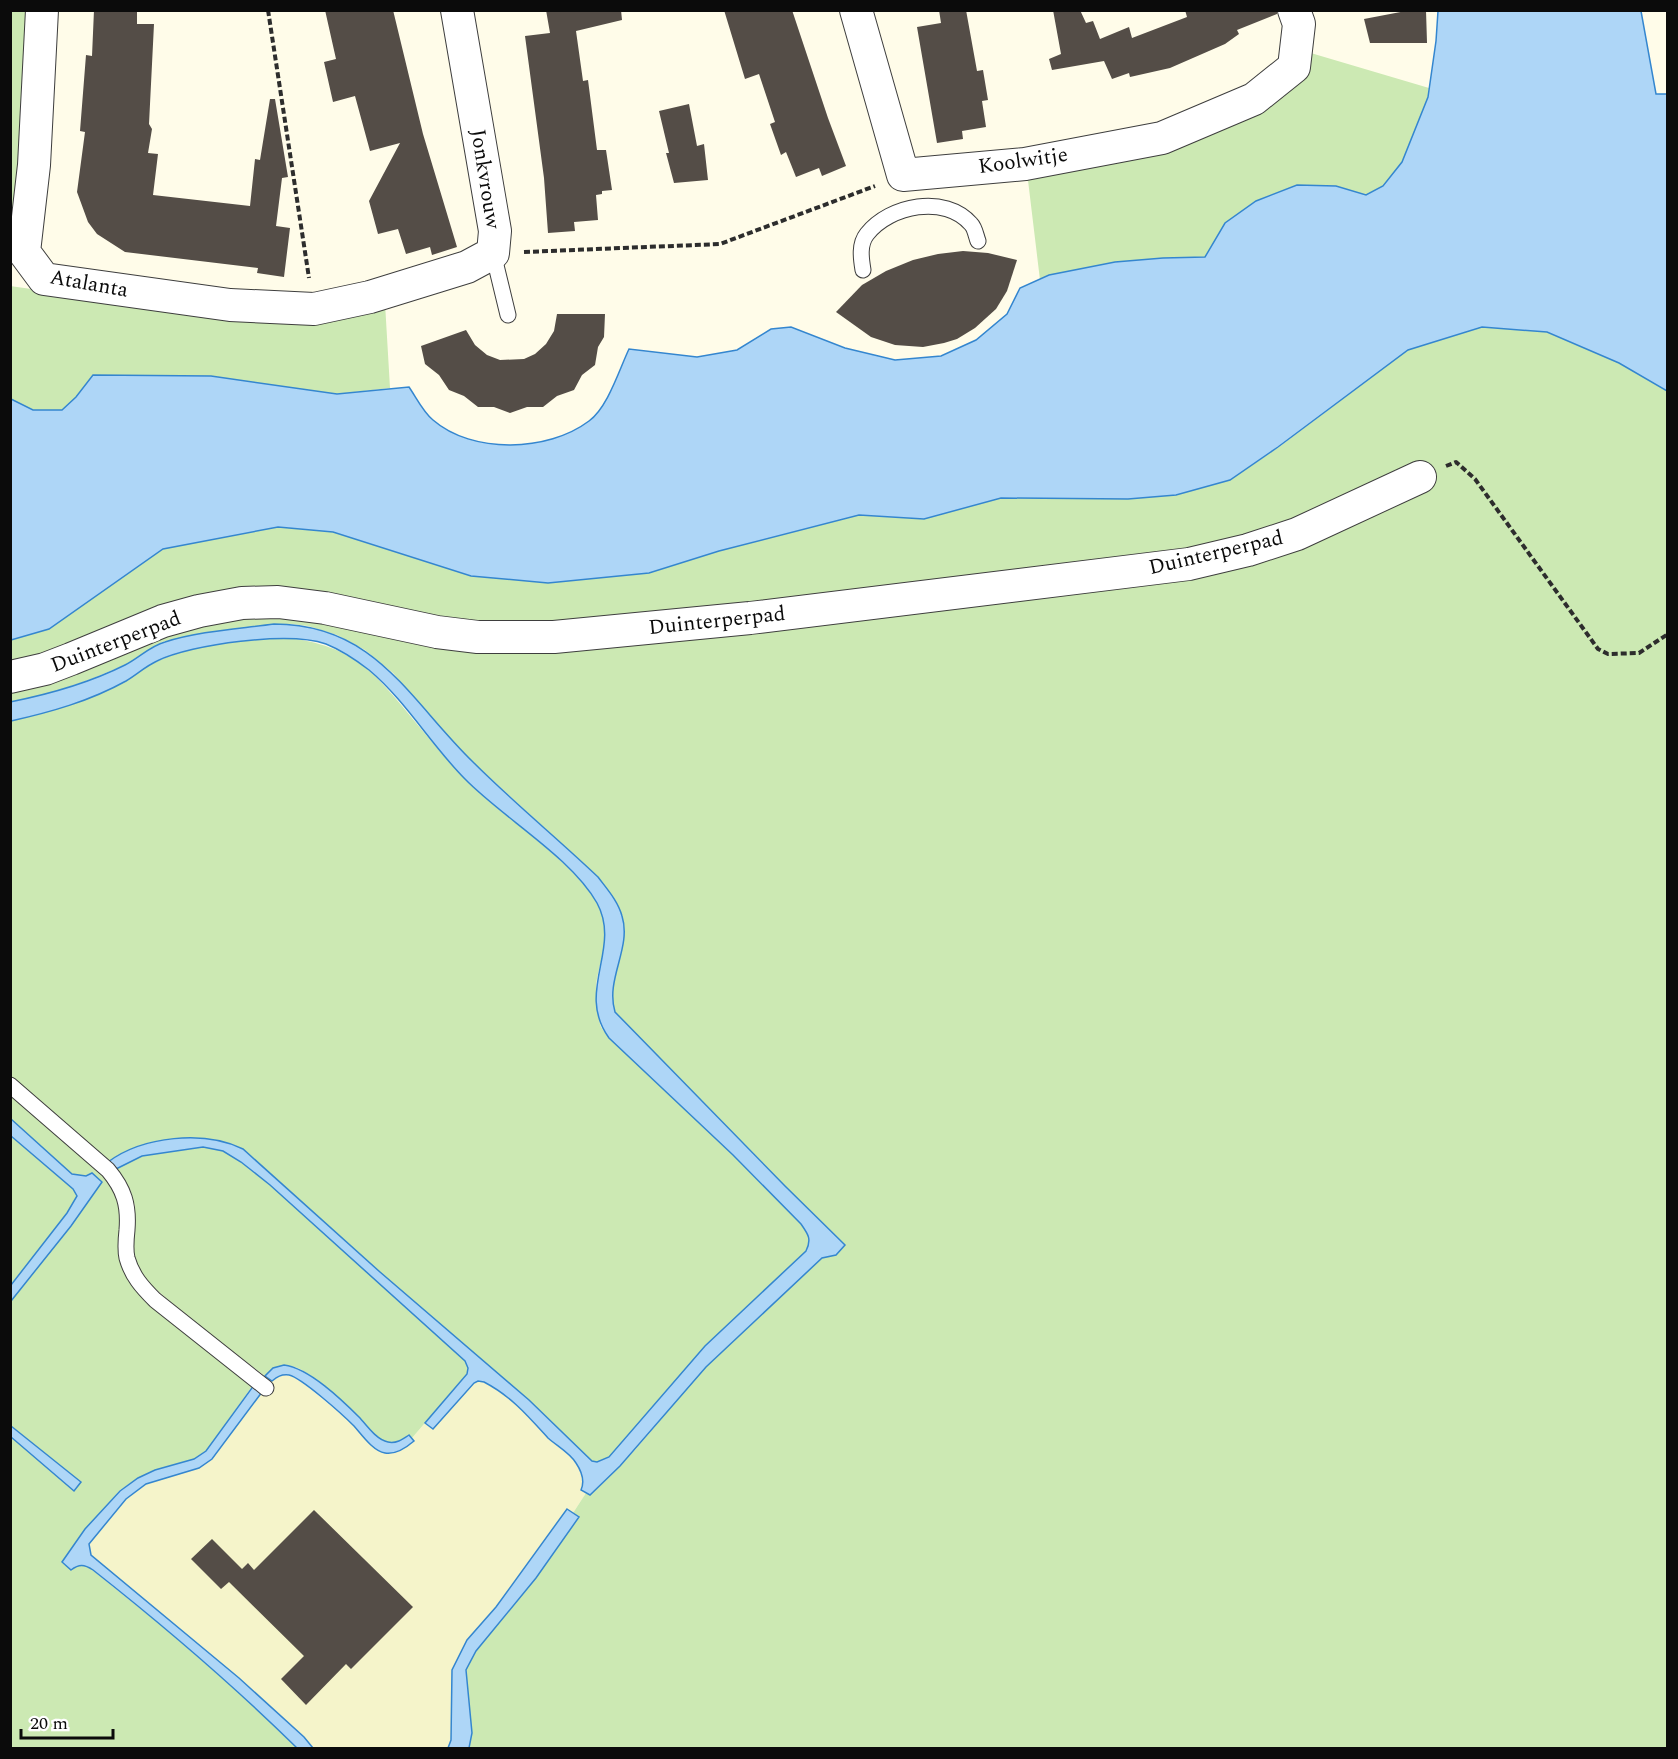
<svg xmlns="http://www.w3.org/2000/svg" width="1678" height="1759" font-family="Spectral,serif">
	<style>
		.farmland { fill: #f5f4ca }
		.green { fill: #cce9b3 }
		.water { fill: #aed6f7; stroke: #3486cf; stroke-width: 1.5 }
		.building { fill: #544d47 }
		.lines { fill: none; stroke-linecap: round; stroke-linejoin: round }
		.service-casing { stroke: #3e3e3e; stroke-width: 17 }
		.minor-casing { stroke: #3e3e3e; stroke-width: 34 }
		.path { stroke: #2d2d2d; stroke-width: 4; stroke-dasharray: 6 3; stroke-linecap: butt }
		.service { stroke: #fff; stroke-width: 15 }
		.minor { stroke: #fff; stroke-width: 32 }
		.labels { text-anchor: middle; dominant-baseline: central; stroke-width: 6; stroke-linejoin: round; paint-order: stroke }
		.street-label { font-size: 21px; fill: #0b0b0b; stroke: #fff }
	</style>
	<rect width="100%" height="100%" fill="#fffce9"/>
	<path class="farmland" d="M 283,1375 L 291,1376 L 303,1383 L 348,1420 L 377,1449 L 397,1452 L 414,1441 L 412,1438 L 425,1423 L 432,1429 L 474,1383 L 478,1381 L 484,1382 L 516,1402 L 548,1438 L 576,1462 L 582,1477 L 583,1484 L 581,1490 L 586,1493 L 573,1513 L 568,1509 L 496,1607 L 467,1640 L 452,1670 L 451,1740 L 448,1748 L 313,1748 L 304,1737 L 239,1678 L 91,1555 L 89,1544 L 126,1499 L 146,1484 L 212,1459 L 262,1392 L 272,1381 Z"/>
	<g class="green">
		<path d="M 11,11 L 36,11 L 11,250 Z"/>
		<path d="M 1304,51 L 1429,88 L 1428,97 L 1402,162 L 1383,186 L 1366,195 L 1336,186 L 1297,185 L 1256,201 L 1225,223 L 1205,257 L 1163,258 L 1115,262 L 1049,275 L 1040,280 L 1027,172 L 1144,152 Z"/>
		<path d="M 10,286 L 222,316 L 385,303 L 390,388 L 337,394 L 211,376 L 93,375 L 76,397 L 62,410 L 33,410 L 11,399 Z"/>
		<path d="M 1482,327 L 1547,332 L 1619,363 L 1667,391 L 1667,1748 L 469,1748 L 472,1733 L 466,1670 L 476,1651 L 536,1578 L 579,1517 L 573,1513 L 586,1493 L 590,1495 C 633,1458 667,1410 704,1368 C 740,1328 783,1294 822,1258 L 833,1255 L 845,1245 L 785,1186 L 615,1012 L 612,1001 L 613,984 L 622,950 L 598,877 L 474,763 L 447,736 L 393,673 L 365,650 L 337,635 L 308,626 L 291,624 L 274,624 L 201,634 L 162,642 L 127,664 L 91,679 L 45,695 L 11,702 L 11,684 L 243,611 L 436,640 L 1132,579 L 1295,527 L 1130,565 L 479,629 L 279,595 L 11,670 L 11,640 L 49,629 L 163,549 L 278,527 L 333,532 L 471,576 L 548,583 L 649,573 L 719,551 L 859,515 L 924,519 L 1001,498 L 1128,499 L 1176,495 L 1230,480 L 1279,447 L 1408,350 Z"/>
		<path d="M 288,637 C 322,644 339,647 367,669 C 380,680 391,693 402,706 C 422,730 442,755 464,778 C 500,817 590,870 604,919 C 610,942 598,964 596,986 C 596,994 598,1020 601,1027 C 603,1031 607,1034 609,1038 L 733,1155 L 801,1224 C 808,1234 812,1239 806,1251 L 705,1346 L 609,1457 L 597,1462 L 592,1461 L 529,1400 L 380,1272 L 243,1149 C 204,1130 143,1136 108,1162 L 11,1077 L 11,721 C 50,712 87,701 123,682 C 135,676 145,666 158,661 C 198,643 245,641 288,637 Z"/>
		<path d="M 11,1094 L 101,1173 C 123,1197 122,1219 124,1250 C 124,1258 124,1267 126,1273 C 134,1300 228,1365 253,1385 L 206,1451 L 194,1459 L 155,1470 L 138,1478 L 120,1490 L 85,1529 L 62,1562 L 76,1566 L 86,1565 L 168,1631 L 257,1709 L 297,1748 L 11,1748 L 11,1437 L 74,1491 L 81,1482 L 11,1426 L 11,1301 L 71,1226 L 86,1176 L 72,1174 L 11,1119 Z"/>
		<path d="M 11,1136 L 73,1189 L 77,1196 L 67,1213 L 11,1285 Z"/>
		<path d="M 203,1147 L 223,1151 L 241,1162 L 270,1185 L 465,1361 L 468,1368 L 467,1374 L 412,1438 L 409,1435 C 403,1439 396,1444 388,1442 C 377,1440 368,1426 360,1418 C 347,1405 311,1372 295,1367 C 284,1363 273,1369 265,1376 L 206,1332 L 145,1280 L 133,1255 L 135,1206 L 130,1189 L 116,1169 L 142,1156 Z"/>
	</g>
	<g class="water">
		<path d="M 1438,11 L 1641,11 L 1656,94 L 1667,94 L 1667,391 L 1619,363 L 1547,332 L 1482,327 L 1408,350 L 1278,447 L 1230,480 L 1176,495 L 1128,499 L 1001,498 L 924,519 L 859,515 L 719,551 L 649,573 L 548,583 L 471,576 L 333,532 L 278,527 L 163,549 L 49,629 L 11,640 L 11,399 L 33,410 L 62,410 L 76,397 L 93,375 L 211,376 L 337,394 L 409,387 C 416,397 423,412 433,420 C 472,454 548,452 589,421 C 608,407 619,370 629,349 L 697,357 L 737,350 L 771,329 L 791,327 L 845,348 L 895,360 L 941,356 L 976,340 L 1007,314 L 1020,288 L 1049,275 L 1115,262 L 1163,258 L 1205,257 L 1225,223 L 1256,201 L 1297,185 L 1336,186 L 1366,195 L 1383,186 L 1402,162 L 1428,97 L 1436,41 Z"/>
		<path d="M 274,624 C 376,624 409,700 473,762 C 513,802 557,838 598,877 C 607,889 618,901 622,916 C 632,948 605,979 615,1012 L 785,1186 L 845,1245 L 836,1255 L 822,1258 L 706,1367 L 620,1466 L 590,1495 L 581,1490 C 585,1481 582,1472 576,1463 C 570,1453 557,1446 548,1438 C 528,1416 511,1396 484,1382 L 478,1381 L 474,1383 L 433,1429 L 425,1423 L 467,1374 L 468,1368 L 465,1361 L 270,1185 L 241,1162 L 223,1151 L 203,1147 L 142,1156 L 116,1169 L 108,1162 C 143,1136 204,1130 243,1149 L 380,1272 L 529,1400 L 592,1461 L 597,1462 L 609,1457 L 705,1346 L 806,1251 C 812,1239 808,1234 801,1224 L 733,1155 L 609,1038 C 575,991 622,949 597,903 C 571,857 503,818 465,779 C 431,745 406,701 369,670 C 356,660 341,650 326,644 C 289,631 192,644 157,661 C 146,666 136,675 126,681 C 90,701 51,712 11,721 L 10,702 C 50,694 89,683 125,665 C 139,658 150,646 165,642 C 200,631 238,629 274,624 Z"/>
		<path d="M 11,1119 L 72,1174 L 86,1176 L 92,1173 L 102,1182 L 71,1226 L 11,1301 L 11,1285 L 67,1213 L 77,1196 L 73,1189 L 11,1136 Z"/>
		<path d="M 284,1365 C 309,1368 342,1400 360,1418 C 367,1426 377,1440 388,1442 C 396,1444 403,1439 409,1435 L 414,1441 C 407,1447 396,1455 385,1453 C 373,1451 362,1435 354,1426 C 343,1415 302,1378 289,1375 C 281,1374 277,1377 272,1381 L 265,1376 L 273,1368 Z"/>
		<path d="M 254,1385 L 262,1392 L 212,1459 L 199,1468 L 146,1484 L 126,1499 L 89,1544 L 91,1555 L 239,1678 L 304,1737 L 313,1748 L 297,1748 C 233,1685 164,1626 93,1570 C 84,1564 79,1564 71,1570 L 62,1562 L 85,1529 L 120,1491 L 138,1478 L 155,1470 L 194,1459 L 206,1451 Z"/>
		<path d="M 11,1426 L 81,1482 L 74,1491 L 11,1437 Z"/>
		<path d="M 567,1509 L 579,1517 L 536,1578 L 476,1651 L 466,1670 L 472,1733 L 469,1748 L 448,1748 L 451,1740 L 452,1670 L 467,1640 L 496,1607 Z"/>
	</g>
	<g class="building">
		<path d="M 94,10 L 137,10 L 137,24 L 154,24 L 149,124 L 152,129 L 148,153 L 158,154 L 153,195 L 250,206 L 255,159 L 260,160 L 270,99 L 275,99 L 288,177 L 282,178 L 276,226 L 290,228 L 284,277 L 257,273 L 258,268 L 125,252 L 97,234 L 88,222 L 77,192 L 85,132 L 80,131 L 86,55 L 92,56 Z"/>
		<path d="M 325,10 L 393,10 L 423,134 L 457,247 L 432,255 L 430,247 L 406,254 L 398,229 L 378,234 L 369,201 L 400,143 L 370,151 L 355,96 L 333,102 L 324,62 L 336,59 Z"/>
		<path d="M 546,10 L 621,10 L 622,20 L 576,31 L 583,81 L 588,80 L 597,150 L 606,150 L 612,190 L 602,191 L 602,194 L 596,195 L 598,220 L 574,222 L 575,231 L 548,233 L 544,178 L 525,36 L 550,33 Z"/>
		<path d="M 724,10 L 792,10 L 828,118 L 846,166 L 822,176 L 819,168 L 796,177 L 786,152 L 781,155 L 770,124 L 775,122 L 759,74 L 745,79 Z"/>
		<path d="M 939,10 L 966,10 L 977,71 L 983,70 L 988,100 L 982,101 L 986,127 L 962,131 L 963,139 L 937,143 L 917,27 L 941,23 Z"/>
		<path d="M 1053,10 L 1080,10 L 1086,23 L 1093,21 L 1100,39 L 1129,27 L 1132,38 L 1187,17 L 1185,10 L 1277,10 L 1277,14 L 1237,30 L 1239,34 L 1225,44 L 1170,68 L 1130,77 L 1129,73 L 1112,79 L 1104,61 L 1052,70 L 1049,59 L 1061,54 Z"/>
		<path d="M 1411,10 L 1426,10 L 1427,43 L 1370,43 L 1364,19 Z"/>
		<path d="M 689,104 L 697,146 L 704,144 L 708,180 L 674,183 L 666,153 L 669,153 L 659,111 Z"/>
		<path d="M 963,251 L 988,253 L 1017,260 L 1007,291 L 996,309 L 975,328 L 957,339 L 944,343 L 923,347 L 895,345 L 871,337 L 836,312 L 862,285 L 886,271 L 913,260 L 938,254 Z"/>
		<path d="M 557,314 L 605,314 L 604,337 L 598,347 L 595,365 L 582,375 L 574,390 L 557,396 L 543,407 L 527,407 L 510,413 L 494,407 L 478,407 L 464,396 L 449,390 L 439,375 L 425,364 L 421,346 L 466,330 L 475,345 L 487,355 L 500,360 L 524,359 L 535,354 L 546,344 L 554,331 Z"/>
		<path d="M 314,1510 L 413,1607 L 351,1669 L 346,1664 L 306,1705 L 281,1679 L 304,1656 L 229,1582 L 221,1589 L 191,1559 L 212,1539 L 242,1569 L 248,1563 L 254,1570 Z"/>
	</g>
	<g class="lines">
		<defs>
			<g id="service">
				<path d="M 493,253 L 508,315"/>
				<path d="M 863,270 C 861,258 859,244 867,234 C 890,205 945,194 971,224 C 975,228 976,236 978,241"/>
				<path d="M 10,1085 L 108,1170 C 124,1189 129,1205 127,1230 C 126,1239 125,1249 127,1258 C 132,1276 142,1287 155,1300 L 266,1388"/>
			</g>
			<g id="minor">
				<path d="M 42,10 L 34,165 L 24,252 L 44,279 L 230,305 L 314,309 L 370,297 L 467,267 L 493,253 L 495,231 L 457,10"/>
				<path d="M 856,10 L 903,175 L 1025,164 L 1162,138 L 1254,99 L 1294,67 L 1299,24 L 1294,10"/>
				<path d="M 10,677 L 45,669 L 71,659 L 163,621 L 199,611 L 242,603 L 278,602 L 325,608 L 437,632 L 478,637 L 554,637 L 750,618 L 1189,564 L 1248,550 L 1297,534 L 1420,477"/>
			</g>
		</defs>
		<use href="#service" class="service-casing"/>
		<use href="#minor" class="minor-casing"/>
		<g class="path">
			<path d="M 268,10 L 309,278"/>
			<path d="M 524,252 L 720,244 L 875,186"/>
			<path d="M 1446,466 L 1456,462 L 1475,479 L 1598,649 L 1608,654 L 1639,653 L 1668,634"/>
		</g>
		<use href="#service" class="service"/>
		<use href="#minor" class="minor"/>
	</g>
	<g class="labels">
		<g class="street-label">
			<text transform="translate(1023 161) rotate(-8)">Koolwitje</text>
			<text transform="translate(485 179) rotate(81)">Jonkvrouw</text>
			<text transform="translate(89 284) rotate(10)">Atalanta</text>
			<text transform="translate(1216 553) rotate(-13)">Duinterperpad</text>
			<text transform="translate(717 621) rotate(-6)">Duinterperpad</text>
			<text transform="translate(116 642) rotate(-21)">Duinterperpad</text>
		</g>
	</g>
	<rect width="1678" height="1759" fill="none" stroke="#0b0b0b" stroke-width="24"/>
	<path d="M21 1729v9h92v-9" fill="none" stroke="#0b0b0b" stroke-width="3"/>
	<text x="30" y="1729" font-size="18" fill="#0b0b0b" stroke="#ffffff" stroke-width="4.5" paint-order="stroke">20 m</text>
</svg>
